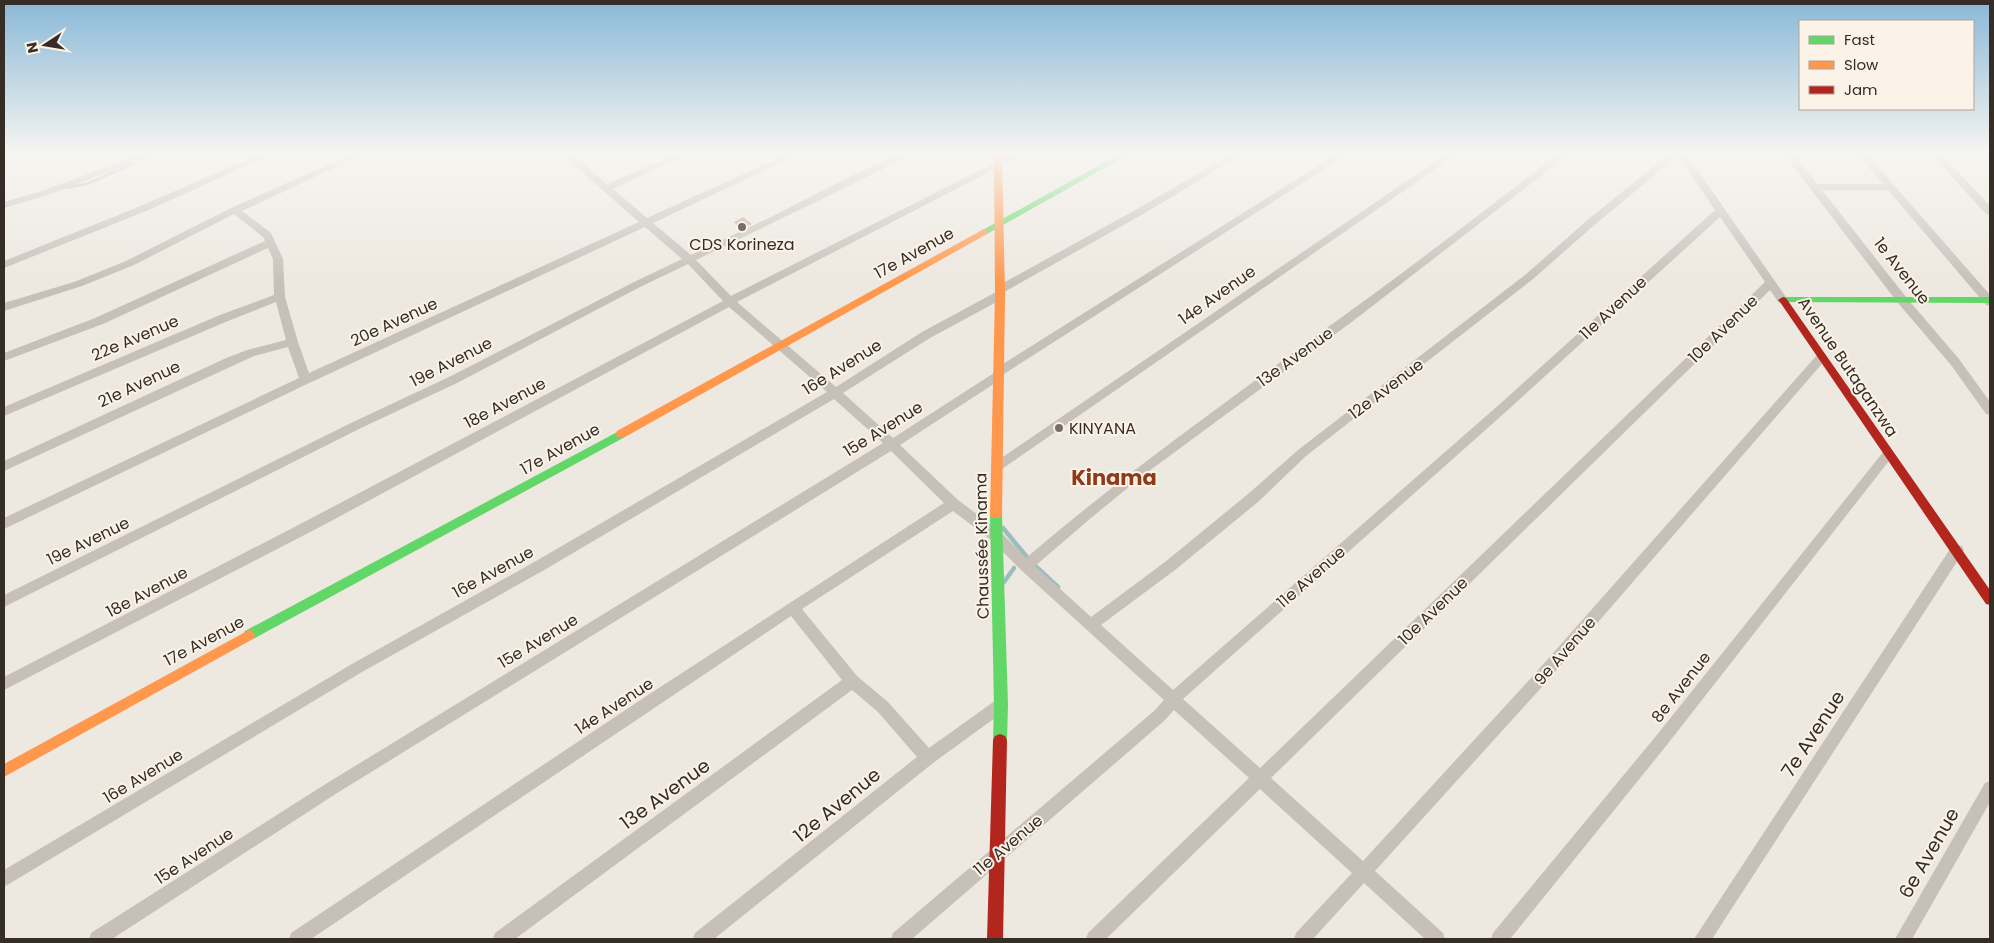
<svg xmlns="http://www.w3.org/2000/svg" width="1994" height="943" font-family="Poppins,sans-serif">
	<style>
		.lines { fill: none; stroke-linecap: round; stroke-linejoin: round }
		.stream-far1 { stroke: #9abec0; stroke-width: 3 }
		.stream { stroke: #9abec0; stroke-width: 4.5 }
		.building { fill: #c2ada1 }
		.street { fill: #c6c0b9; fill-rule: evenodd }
		.fast { fill: #63d668; fill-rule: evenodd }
		.slow { fill: #ff974d; fill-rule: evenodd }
		.jam { fill: #b3261e; fill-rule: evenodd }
		.poi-dot { fill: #776e68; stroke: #fbf3e7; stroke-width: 2 }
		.labels { text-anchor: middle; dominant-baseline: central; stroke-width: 4; stroke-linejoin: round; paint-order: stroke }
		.poi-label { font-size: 16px; fill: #372d27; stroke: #fbf3e7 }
		.street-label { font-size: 16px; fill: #372d27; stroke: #fbf3e7 }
		.near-street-label { font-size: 19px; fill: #372d27; stroke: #fbf3e7 }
		.district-label { font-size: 21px; font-weight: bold; fill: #8c3c1b; stroke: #fbf3e7 }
	</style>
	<rect width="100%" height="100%" fill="#ede8e0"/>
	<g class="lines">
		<path class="stream-far1" d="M 63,188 L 87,184 L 145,158"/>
		<g class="stream">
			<path d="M 1003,528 L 1031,562 L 1058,587"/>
			<path d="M 1004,582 L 1014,568"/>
		</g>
	</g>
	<path class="building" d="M 743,217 L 752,224 L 740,229 L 734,222 Z"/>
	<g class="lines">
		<g class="street">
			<path d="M 147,152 L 160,152 L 48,195 L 4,208 L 4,202 L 42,191 Z"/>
			<path d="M 264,152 L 277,152 L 151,209 L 4,268 L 4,261 L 143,205 Z"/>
			<path d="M 356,152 L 368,152 L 242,211 L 271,233 L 283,259 L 285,297 L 298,342 L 309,373 L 639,222 L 559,152 L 569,152 L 607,184 L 680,152 L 692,152 L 613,189 L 647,218 L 792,152 L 804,152 L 653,223 L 691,255 L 769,218 L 853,175 L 905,152 L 918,152 L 696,260 L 731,296 L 1016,152 L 1028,152 L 737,302 L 836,387 L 922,332 L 996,292 L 995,290 L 996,287 L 1137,209 L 1235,152 L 1246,152 L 1145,213 L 1004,292 L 1005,295 L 1004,298 L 930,338 L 843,393 L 893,438 L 994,373 L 995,369 L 1340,152 L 1351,152 L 1004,374 L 1003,378 L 900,445 L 958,500 L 1001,532 L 1026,558 C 1125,473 1231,399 1335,322 C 1412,267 1486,209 1561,152 L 1572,152 L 1353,321 L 1141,477 L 1091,518 L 1035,566 L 1091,617 L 1165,562 L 1248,494 L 1298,450 L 1525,275 L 1591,217 L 1672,152 L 1685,152 L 1788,300 L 1783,304 L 1779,303 L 1770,290 L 1271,778 L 1363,861 L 1531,678 L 1817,355 L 1821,354 L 1827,358 L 1541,688 L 1375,871 L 1443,933 L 1445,939 L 1425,939 L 1364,883 L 1313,939 L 1294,939 L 1296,933 L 1352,873 L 1260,789 L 1106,939 L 1086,939 L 1088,933 L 1249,778 L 1174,710 L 1164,721 L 912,939 L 891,939 L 893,933 L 1154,711 L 1164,700 L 1021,570 L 991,540 L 953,511 L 802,609 L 857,676 L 888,702 L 929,748 L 996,700 L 1001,698 L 1006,700 L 1008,705 L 1006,710 L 933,763 L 714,939 L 693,939 L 695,933 L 917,757 L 878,712 L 852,690 L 515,939 L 493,939 L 495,933 L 842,680 L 791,616 L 311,939 L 289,939 L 291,933 L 648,695 L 944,503 L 891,451 L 334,795 L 112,939 L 89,939 L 91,933 L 324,785 L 883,443 L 834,399 L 546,569 L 362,672 L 4,887 L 4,870 L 352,664 L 536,561 L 827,392 L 729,307 L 318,528 L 4,690 L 4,677 L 308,520 L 723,301 L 688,264 L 640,287 L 457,383 L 361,428 L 4,607 L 4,595 L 353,422 L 449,377 L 632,283 L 682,259 L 645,227 L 305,385 L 4,529 L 4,518 L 299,378 L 288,347 L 254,356 L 4,471 L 4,461 L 224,359 L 247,350 L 286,340 L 276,302 L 228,321 L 4,416 L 4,407 L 220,315 L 274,295 L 273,259 L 268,248 L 103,324 L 4,361 L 4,353 L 95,318 L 265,241 L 263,237 L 234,214 L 134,265 L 82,286 L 4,311 L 4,303 L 74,282 L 126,261 L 231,208 ZM 1678,156 L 1715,210 L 1501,403 L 1173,690 L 1101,625 L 1175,570 L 1258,502 L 1306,456 L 1533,279 L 1599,221 ZM 1720,217 L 1765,282 L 1260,768 L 1183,699 L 1509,409 Z"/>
			<path d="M 1449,152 L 1460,152 L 1002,469 L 994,469 L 992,466 L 994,463 Z"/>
			<path d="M 1782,152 L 1792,152 L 1817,184 L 1883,184 L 1855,152 L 1865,152 L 1990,295 L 1990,306 L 1986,305 L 1888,190 L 1822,190 L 1906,297 L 1959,359 L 1990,402 L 1990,415 L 1986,414 L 1951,365 L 1898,303 Z"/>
			<path d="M 1929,152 L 1939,152 L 1990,206 L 1990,215 L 1986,214 Z"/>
			<path d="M 1888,449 L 1892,451 L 1894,454 L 1892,457 L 1666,746 L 1510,939 L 1491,939 L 1493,933 L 1656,736 L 1884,451 Z"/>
			<path d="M 1957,545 L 1962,546 L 1964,550 L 1962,554 L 1712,939 L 1694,939 L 1952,546 Z"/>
			<path d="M 1990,781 L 1990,802 L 1912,939 L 1895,939 L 1985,783 Z"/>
		</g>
		<g class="fast">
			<path d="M 1123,152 L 1133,152 L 987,234 L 981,234 L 979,232 Z"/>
			<path d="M 1783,297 L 1990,297 L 1990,303 L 1780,302 L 1778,300 Z"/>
			<path d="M 621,430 L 626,434 L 625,437 L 253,639 L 249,640 L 245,639 L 243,635 L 245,631 Z"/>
			<path d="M 996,510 L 1000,512 L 1002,515 L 1008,705 L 1007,740 L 1005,744 L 1000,746 L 995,744 L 993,740 L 994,705 L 990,515 L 992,512 Z"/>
		</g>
		<g class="slow">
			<path d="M 994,152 L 1002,152 L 1005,295 L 1002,515 L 1000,518 L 992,518 L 990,515 L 995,295 Z"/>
			<path d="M 984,229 L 987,230 L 987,234 L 625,437 L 617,437 L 616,434 L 617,431 Z"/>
			<path d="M 249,630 L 253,631 L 255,635 L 253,639 L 4,777 L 4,764 Z"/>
		</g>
		<g class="jam">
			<path d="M 1783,297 L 1786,298 L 1990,590 L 1990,605 L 1986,604 L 1780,302 L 1778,300 Z"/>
			<path d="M 1000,734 L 1005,736 L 1007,740 L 1003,939 L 987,939 L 993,740 L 995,736 Z"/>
		</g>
	</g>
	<linearGradient id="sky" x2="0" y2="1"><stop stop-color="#89b8d8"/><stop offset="0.54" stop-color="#f7f5f1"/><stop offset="1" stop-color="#f7f5f1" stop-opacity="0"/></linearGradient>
	<rect width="1994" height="284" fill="url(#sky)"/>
	<g class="poi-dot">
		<circle cx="742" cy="227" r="5"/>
		<circle cx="1059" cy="428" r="5"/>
	</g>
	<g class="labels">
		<g class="poi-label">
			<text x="742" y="244">CDS Korineza</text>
			<text x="1069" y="428" text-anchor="start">KINYANA</text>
		</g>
		<g class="street-label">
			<text transform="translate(914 253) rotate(-29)">17e Avenue</text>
			<text transform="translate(1902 271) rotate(52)">1e Avenue</text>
			<text transform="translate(1217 295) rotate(-35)">14e Avenue</text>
			<text transform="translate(1613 308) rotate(-43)">11e Avenue</text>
			<text transform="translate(394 322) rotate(-25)">20e Avenue</text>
			<text transform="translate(1723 329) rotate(-44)">10e Avenue</text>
			<text transform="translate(135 338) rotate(-23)">22e Avenue</text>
			<text transform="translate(1295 357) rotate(-36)">13e Avenue</text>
			<text transform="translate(451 362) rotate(-27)">19e Avenue</text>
			<text transform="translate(842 367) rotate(-32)">16e Avenue</text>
			<text transform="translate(1848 367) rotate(56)">Avenue Butaganzwa</text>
			<text transform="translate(139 384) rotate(-25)">21e Avenue</text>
			<text transform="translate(1386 389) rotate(-37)">12e Avenue</text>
			<text transform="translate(505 403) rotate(-28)">18e Avenue</text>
			<text transform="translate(883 429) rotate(-32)">15e Avenue</text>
			<text transform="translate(560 449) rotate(-29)">17e Avenue</text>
			<text transform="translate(88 541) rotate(-26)">19e Avenue</text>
			<text transform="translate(982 546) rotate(-91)">Chaussée Kinama</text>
			<text transform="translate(493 572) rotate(-29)">16e Avenue</text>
			<text transform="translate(1311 577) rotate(-41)">11e Avenue</text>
			<text transform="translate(147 592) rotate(-28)">18e Avenue</text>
			<text transform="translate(1433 611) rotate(-44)">10e Avenue</text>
			<text transform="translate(204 641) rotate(-28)">17e Avenue</text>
			<text transform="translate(538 641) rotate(-31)">15e Avenue</text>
			<text transform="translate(1565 651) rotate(-49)">9e Avenue</text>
			<text transform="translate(1681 687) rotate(-52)">8e Avenue</text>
			<text transform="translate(614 706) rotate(-33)">14e Avenue</text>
			<text transform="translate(143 776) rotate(-31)">16e Avenue</text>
			<text transform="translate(1008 845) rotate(-40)">11e Avenue</text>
			<text transform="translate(194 856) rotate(-33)">15e Avenue</text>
		</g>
		<g class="near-street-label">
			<text transform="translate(1813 734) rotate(-57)">7e Avenue</text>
			<text transform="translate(665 794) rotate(-36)">13e Avenue</text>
			<text transform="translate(837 805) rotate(-39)">12e Avenue</text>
			<text transform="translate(1929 853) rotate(-60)">6e Avenue</text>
		</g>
		<g class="district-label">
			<text x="1114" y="477">Kinama</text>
		</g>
	</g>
	<rect width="1994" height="943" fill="none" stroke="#372d27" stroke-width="10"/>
	<rect x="1799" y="20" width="175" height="90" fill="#fbf3e7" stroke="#ada49a"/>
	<rect x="1809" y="36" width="25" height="8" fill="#63d668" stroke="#ada49a"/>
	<text x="1844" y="45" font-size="15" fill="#372d27">Fast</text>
	<rect x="1809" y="61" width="25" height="8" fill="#ff974d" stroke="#ada49a"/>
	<text x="1844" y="70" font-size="15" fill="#372d27">Slow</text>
	<rect x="1809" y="86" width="25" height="8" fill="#b3261e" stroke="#ada49a"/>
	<text x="1844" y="95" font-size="15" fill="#372d27">Jam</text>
	<g transform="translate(45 45) rotate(258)" stroke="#fbf3e7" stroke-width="4" paint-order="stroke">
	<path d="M0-4L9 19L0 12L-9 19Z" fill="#372d27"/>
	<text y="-8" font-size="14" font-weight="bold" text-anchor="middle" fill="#372d27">N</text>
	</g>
</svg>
